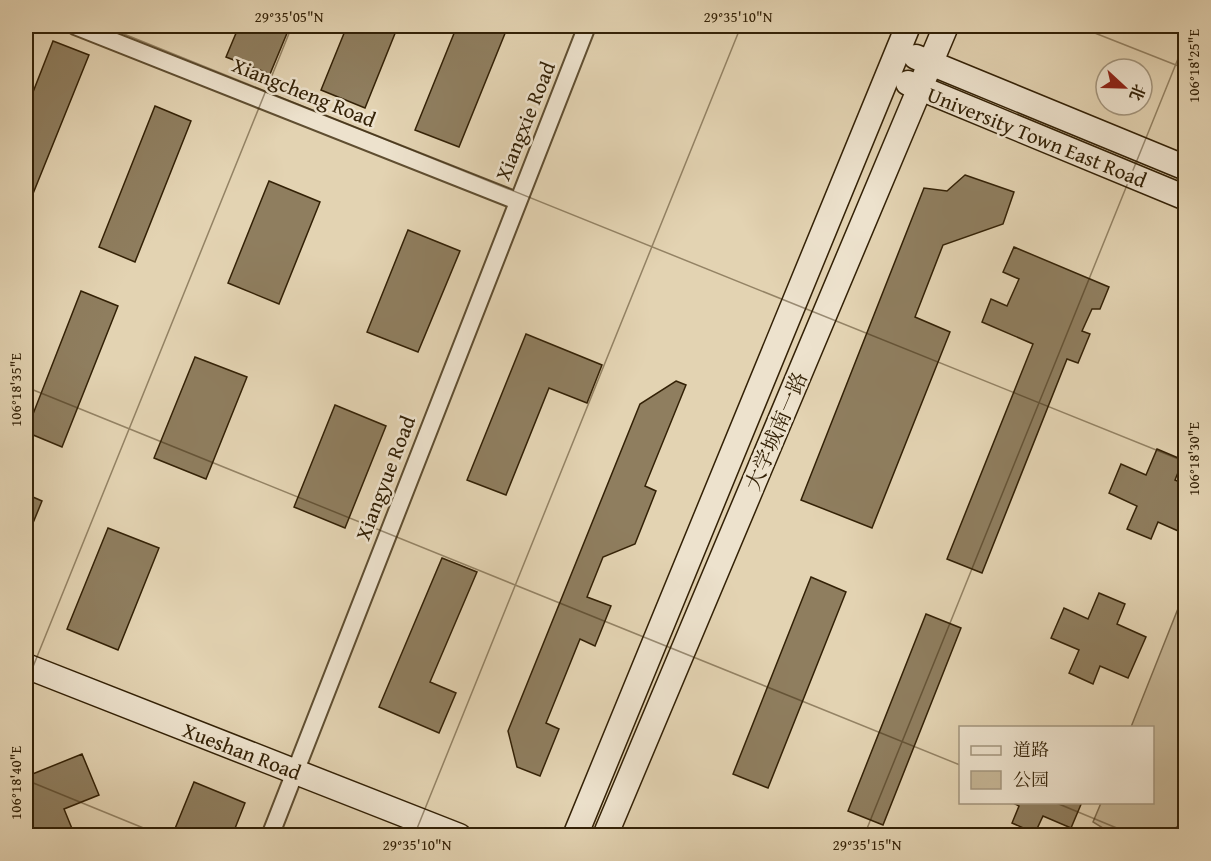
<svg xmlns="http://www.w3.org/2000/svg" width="1211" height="861" font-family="'Gentium Book Plus','Noto Serif SC',serif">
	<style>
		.green { fill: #c5b595; stroke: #7c6b4e; stroke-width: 1.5 }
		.building { fill: #8f7e5f; stroke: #332106; stroke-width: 1.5 }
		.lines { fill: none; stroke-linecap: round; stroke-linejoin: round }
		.street-casing { stroke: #5f4e31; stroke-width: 20 }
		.secondary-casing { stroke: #332106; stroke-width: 27 }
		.street { stroke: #ede2cd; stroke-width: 16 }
		.secondary { stroke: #ede2cd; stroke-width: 24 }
		.ticks { fill: none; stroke: #332106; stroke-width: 1.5; stroke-opacity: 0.45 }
		.labels { text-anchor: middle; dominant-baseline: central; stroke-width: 5; stroke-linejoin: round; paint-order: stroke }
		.street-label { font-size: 21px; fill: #332106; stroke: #ede2cd }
		.neatline { fill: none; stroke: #332106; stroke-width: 2 }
		.ticks-label { font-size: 15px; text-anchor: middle; fill: #332106 }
	</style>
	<rect width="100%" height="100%" fill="#e3d3b2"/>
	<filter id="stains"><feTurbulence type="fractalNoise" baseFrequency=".00333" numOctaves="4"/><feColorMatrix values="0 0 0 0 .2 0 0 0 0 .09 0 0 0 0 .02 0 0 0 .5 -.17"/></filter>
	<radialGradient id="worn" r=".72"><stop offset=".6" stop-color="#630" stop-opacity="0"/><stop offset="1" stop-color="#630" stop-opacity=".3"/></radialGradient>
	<path class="green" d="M 1185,591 L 1185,820 L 1167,835 L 1101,835 L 1103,828 L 1093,822 L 1101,803 L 1152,802 L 1152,728 L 1131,727 Z"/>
	<g class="building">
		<path d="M 239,26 L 290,26 L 270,74 L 226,57 Z"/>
		<path d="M 347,26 L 398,26 L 365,108 L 321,90 Z"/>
		<path d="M 457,26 L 508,26 L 459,147 L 415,130 Z"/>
		<path d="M 53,41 L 89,55 L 26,211 L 26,110 Z"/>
		<path d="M 155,106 L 191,121 L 135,262 L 99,247 Z"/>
		<path d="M 965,175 L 1014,192 L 1003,224 L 943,245 L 915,317 L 950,332 L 872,528 L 801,500 L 924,188 L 947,191 Z"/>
		<path d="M 269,181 L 320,202 L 279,304 L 228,283 Z"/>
		<path d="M 408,230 L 460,251 L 418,352 L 367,332 Z"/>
		<path d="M 1014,247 L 1109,287 L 1100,309 L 1092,309 L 1082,331 L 1090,334 L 1078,363 L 1067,359 L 982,573 L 947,559 L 1033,344 L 982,322 L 991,299 L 1007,306 L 1019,279 L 1003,272 Z"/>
		<path d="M 81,291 L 118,306 L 62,447 L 26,432 Z"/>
		<path d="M 526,334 L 602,365 L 587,403 L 549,388 L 506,495 L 467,480 Z"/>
		<path d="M 195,357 L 247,377 L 206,479 L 154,458 Z"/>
		<path d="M 676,381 L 686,385 L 645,486 L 656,491 L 635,544 L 603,557 L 587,597 L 611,606 L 595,646 L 580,639 L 546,723 L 559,729 L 540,776 L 517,767 L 508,731 L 640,404 Z"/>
		<path d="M 335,405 L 386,426 L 345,528 L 294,507 Z"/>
		<path d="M 1157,449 L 1183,460 L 1175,480 L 1185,484 L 1185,534 L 1158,522 L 1151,539 L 1127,529 L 1137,506 L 1109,493 L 1121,464 L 1146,475 Z"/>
		<path d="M 26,494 L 42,501 L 26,540 Z"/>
		<path d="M 108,528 L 159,548 L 118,650 L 67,629 Z"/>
		<path d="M 442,558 L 477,572 L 430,682 L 456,693 L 439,733 L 379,707 Z"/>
		<path d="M 811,577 L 846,592 L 768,788 L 733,774 Z"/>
		<path d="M 1099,593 L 1125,604 L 1117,624 L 1146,637 L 1128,678 L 1100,666 L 1093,684 L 1069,673 L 1079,650 L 1051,638 L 1064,608 L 1088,619 Z"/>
		<path d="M 926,614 L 961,628 L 883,825 L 848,811 Z"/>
		<path d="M 82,754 L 99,795 L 64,809 L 75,836 L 26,836 L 26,799 L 30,797 L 30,775 Z"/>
		<path d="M 194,782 L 245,803 L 232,836 L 172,836 Z"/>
		<path d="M 1011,802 L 1082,802 L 1071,828 L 1043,816 L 1035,833 L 1012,823 L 1019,806 Z"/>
	</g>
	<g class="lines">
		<defs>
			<g id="street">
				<path d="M 75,26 L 517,201"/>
				<path d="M 270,836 L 587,26"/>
			</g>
			<g id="secondary">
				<path d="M 916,57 L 1186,168"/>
				<path d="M 908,83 L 1186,198"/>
				<path d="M 26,666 L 459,836"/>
				<path d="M 575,836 L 908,26"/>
				<path d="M 605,836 L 946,26"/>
			</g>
		</defs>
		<use href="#street" class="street-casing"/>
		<use href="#secondary" class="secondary-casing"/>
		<use href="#street" class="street"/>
		<use href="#secondary" class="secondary"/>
	</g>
	<path class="ticks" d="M 104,26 L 1186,462M 1077,26 L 1186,69M 26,387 L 960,765M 26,684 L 292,26M 26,780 L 163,836M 1054,802 L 1136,836M 414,836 L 741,26M 864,836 L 1186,39"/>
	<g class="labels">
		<g class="street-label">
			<text transform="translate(304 92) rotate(22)">Xiangcheng Road</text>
			<text transform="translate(525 121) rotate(-68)">Xiangxie Road</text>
			<text transform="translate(1037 137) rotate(22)">University Town East Road</text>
			<text transform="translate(776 431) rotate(-67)">大学城南一路</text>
			<text transform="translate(385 478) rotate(-69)">Xiangyue Road</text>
			<text transform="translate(242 751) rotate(21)">Xueshan Road</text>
		</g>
	</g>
	<rect width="1211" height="861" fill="none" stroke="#e3d3b2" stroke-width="66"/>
	<rect x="959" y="726" width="195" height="78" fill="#ede2cd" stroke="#a3957d" stroke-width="1.5"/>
	<rect x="971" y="746" width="30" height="9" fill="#ede2cd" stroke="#a3957d" stroke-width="1.5"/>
	<text x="1013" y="756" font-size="18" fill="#332106">道路</text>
	<rect x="971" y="771" width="30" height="18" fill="#c5b595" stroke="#a3957d" stroke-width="1.5"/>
	<text x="1013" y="786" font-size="18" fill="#332106">公园</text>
	<g transform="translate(1124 87) rotate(112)"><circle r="28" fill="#ede2cd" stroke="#a3957d" stroke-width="1.5"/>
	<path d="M0-4.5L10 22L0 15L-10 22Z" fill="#8f2418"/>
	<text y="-9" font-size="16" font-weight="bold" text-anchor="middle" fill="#332106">北</text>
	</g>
	<rect x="33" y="33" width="1145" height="795" class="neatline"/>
	<g class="ticks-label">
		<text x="289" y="22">29°35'05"N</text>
		<text x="738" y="22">29°35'10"N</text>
		<text transform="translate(1194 66) rotate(-90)" y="5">106°18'25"E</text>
		<text transform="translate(16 390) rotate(-90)" y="5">106°18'35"E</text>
		<text transform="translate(1194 459) rotate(-90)" y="5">106°18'30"E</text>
		<text transform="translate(16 783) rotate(-90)" y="5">106°18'40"E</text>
		<text x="417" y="850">29°35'10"N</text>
		<text x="867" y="850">29°35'15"N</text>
	</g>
	<rect width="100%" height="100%" filter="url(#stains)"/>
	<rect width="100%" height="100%" fill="url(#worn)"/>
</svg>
